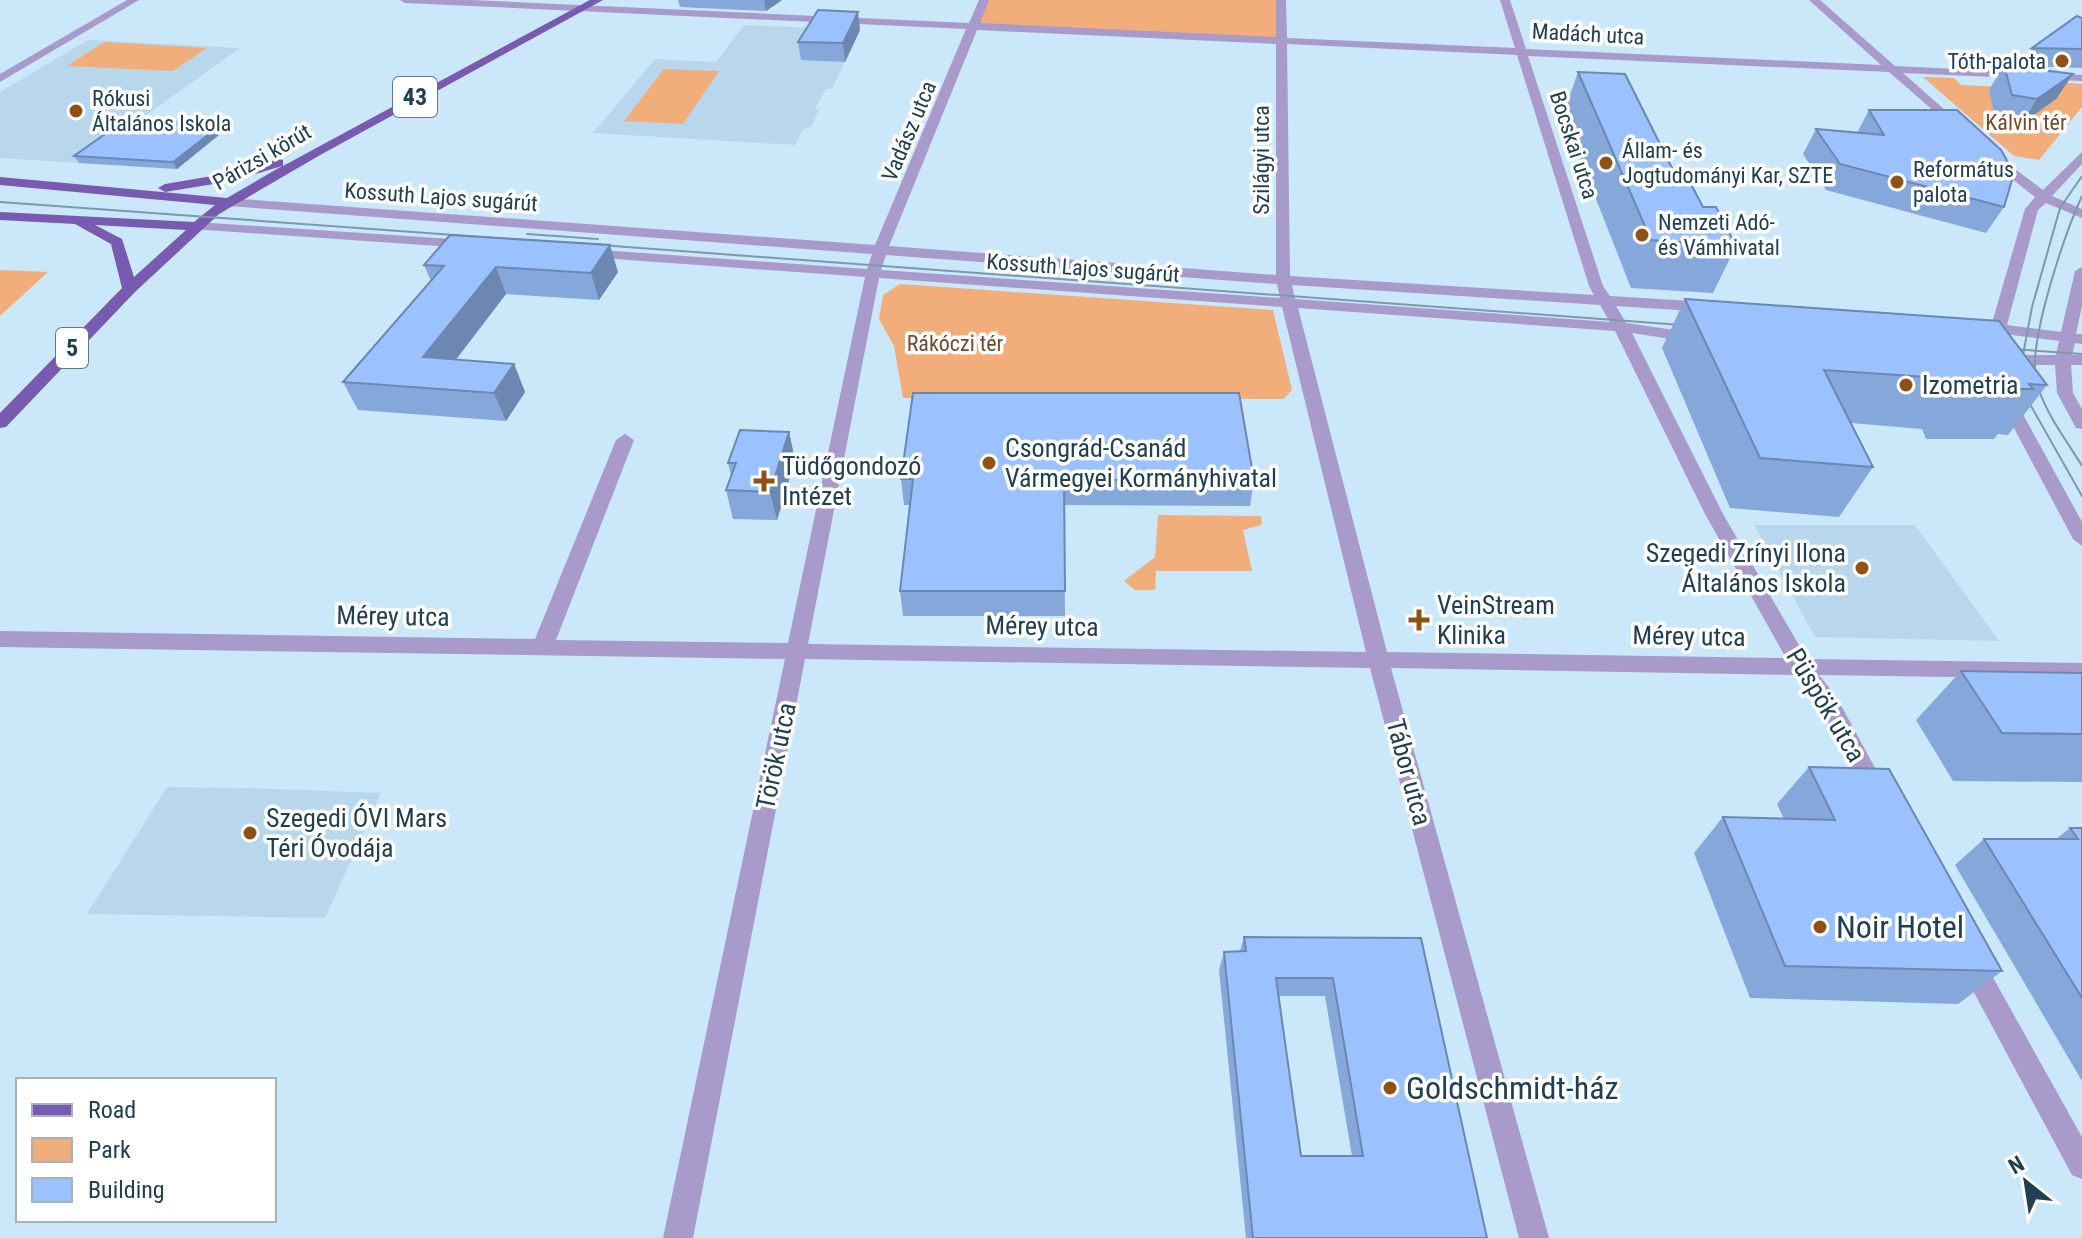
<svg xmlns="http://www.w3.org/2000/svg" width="2082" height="1238" font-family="'Roboto Condensed',sans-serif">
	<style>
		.built { fill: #b8d7ec }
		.green { fill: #f2ae7a }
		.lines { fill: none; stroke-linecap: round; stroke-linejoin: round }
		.minor { fill: #a89aca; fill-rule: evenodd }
		.major { fill: #795ab1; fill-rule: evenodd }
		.tram { stroke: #7c9aad; stroke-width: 2 }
		.wall { fill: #85a7da; fill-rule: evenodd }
		.shaded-wall { fill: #6c88b2 }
		.building { fill: #9bc2fe; stroke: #6c88b2; stroke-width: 2; fill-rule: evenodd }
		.poi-dot { fill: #8f5116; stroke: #fff; stroke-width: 3 }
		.labels { text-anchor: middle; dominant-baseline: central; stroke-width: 7; stroke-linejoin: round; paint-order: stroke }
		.far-street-label { font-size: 22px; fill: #203f52; stroke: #fff }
		.far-poi-label { font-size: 22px; fill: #203f52; stroke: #fff; text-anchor: start }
		.far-park-label { font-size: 22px; fill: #744a28; stroke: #fff }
		.shield { fill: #fff; stroke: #637986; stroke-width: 2 }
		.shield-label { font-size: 24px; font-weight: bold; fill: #203f52 }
		.poi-label { font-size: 26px; fill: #203f52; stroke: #fff; text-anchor: start }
		.street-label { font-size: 26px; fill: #203f52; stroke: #fff }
		.near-poi-label { font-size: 32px; fill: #203f52; stroke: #fff; text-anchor: start }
	</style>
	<rect width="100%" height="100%" fill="#cbe7fa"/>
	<g class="built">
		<path d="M 744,25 L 860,30 L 832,89 L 826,89 L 815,109 L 819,110 L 811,127 L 803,129 L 795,145 L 593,133 L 655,59 L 716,62 Z"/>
		<path d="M 88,40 L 240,48 L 79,163 L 0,158 L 0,92 Z"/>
		<path d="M 1754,525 L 1915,525 L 1999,641 L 1815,637 Z"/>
		<path d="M 167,787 L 246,788 L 381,793 L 325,918 L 87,914 Z"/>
	</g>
	<g class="green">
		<path d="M 984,0 L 1281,0 L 1282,41 L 975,27 Z"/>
		<path d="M 104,42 L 207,48 L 173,71 L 67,66 Z"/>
		<path d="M 664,69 L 719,71 L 683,124 L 624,121 Z"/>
		<path d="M 1923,77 L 1954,78 L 1961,85 L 2062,89 L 2056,82 L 2082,84 L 2082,107 L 2039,160 L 2014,156 Z"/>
		<path d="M 0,270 L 48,272 L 0,316 Z"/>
		<path d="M 900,284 L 1273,310 L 1292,390 L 1284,399 L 903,398 L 894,346 L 879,319 L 883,295 Z"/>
		<path d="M 1158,515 L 1261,516 L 1262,525 L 1243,530 L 1252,571 L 1156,571 L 1155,590 L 1135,590 L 1124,581 L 1155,557 Z"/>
	</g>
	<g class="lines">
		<g class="minor">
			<path d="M 127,0 L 139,0 L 0,82 L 0,74 Z"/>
			<path d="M 400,0 L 472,0 L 969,23 L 979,0 L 989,0 L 980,23 L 1276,37 L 1276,0 L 1286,0 L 1287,38 L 1515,48 L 1500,0 L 1510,0 L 1526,49 L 1881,65 L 1809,0 L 1820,0 L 1895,66 L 2082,75 L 2082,81 L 1903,73 L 1962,125 L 1962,131 L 1958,132 L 1889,72 L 1528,56 L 1603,286 L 1610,296 L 1708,302 L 1716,307 L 1708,312 L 1616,306 L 1626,323 L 1696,333 L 1704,338 L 1696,343 L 1632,333 L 1723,514 L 1807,659 L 2082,663 L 2082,679 L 1819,675 L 1836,696 L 1888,792 L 1885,799 L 1877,802 L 1869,799 L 1820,708 L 1796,675 L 1391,668 L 1549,1238 L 1519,1238 L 1370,668 L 805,659 L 693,1238 L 663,1238 L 785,659 L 0,647 L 0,631 L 535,639 L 616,440 L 625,434 L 634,440 L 556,640 L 788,643 L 865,277 L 587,257 L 580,253 L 587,249 L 867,269 L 872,254 L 228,206 L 221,202 L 228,198 L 875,245 L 966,29 L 405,3 ZM 977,30 L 1276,44 L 1276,275 L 889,246 ZM 1287,44 L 1517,55 L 1589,286 L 1594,295 L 1290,276 ZM 886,255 L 1277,284 L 1280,298 L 881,270 ZM 879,278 L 1282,307 L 1366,652 L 808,644 ZM 1292,285 L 1600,305 L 1610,322 L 1295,299 ZM 1298,308 L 1615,331 L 1705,514 L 1786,658 L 1387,652 Z"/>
			<path d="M 2082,152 L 2082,164 L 2052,196 L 2082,209 L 2082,218 L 2046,203 L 2038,210 L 2007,325 L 2061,332 L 2075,271 L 2082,267 L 2082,306 L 2076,334 L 2082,334 L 2082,344 L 2075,343 L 2072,355 L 2082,355 L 2082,365 L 2071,365 L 2073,393 L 2082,409 L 2082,429 L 2076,428 L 2057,393 L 2055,365 L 2003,365 L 1995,360 L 2003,355 L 2056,355 L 2059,341 L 2005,334 L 2002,343 L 1996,345 L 1988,340 L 1990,332 L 1974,329 L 1971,326 L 1979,321 L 1992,323 L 2025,209 L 2035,197 L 1988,160 L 1999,157 L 2043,190 Z"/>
			<path d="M 196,222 L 467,240 L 474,244 L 467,248 L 191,229 L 189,226 Z"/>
			<path d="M 2006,393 L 2014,398 L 2082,522 L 2082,546 L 2073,539 L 1998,398 Z"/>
			<path d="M 1972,952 L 1981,956 L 2082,1137 L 2082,1179 L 2072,1175 L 1963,972 L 1959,964 L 1963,956 Z"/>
		</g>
		<path class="major" d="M 590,0 L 603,0 L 322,154 L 219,214 L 135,292 L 6,427 L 0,428 L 0,413 L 122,288 L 111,244 L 75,224 L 0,220 L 0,212 L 194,222 L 215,205 L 0,185 L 0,177 L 227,198 L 282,166 L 232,181 L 165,192 L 158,188 L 165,184 L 230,173 L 278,159 L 283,160 L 283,166 ZM 95,225 L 186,230 L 134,277 L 122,239 Z"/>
		<g class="tram">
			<path d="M 2082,176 L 2060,208 L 2032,307 L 2020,371 L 2031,406 L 2082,496"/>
			<path d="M 2082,196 C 2065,233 2028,341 2036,379 C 2043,411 2066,439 2082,466"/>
			<path d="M 0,202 L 539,241"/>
			<path d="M 527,234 L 598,239"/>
			<path d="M 586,244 L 1695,326"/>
			<path d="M 1999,348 L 2082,354"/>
		</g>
	</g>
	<g class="wall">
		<path d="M 678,0 L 782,0 L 766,11 L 680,7 Z"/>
		<path d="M 2082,18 L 2082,68 L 2021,66 L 2032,48 Z"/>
		<path d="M 860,30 L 845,62 L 801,60 L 798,42 Z"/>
		<path d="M 2004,65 L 2073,74 L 2056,99 L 2021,124 L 1996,120 L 1989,90 Z"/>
		<path d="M 1578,72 L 1673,170 L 1736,246 L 1713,293 L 1631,288 L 1563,115 Z"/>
		<path d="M 1869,110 L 2004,207 L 1986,233 L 1826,190 L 1803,154 L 1816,129 L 1857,133 Z"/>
		<path d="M 212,128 L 220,134 L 177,169 L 79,163 L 74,156 Z"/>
		<path d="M 450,235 L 618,272 L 599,300 L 506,294 L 456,360 L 514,364 L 525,392 L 506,421 L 358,410 L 343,382 L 431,281 L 424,265 Z"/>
		<path d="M 1685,299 L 2047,385 L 2008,435 L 1998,434 L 1994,439 L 1926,439 L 1922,429 L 1851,423 L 1873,467 L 1839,517 L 1730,508 L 1662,348 Z"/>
		<path d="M 789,432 L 795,460 L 777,520 L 733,519 L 726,490 L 731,475 L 728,463 Z"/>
		<path d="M 901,479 L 1254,480 L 1250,506 L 1064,505 L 1065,616 L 903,616 L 900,591 L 910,505 L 904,505 Z"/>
		<path d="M 1961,671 L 2082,673 L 2082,782 L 1953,781 L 1916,720 Z"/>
		<path d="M 1809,767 L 2002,971 L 1958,1004 L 1750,998 L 1694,853 L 1723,817 L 1784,819 L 1777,804 Z"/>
		<path d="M 2070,828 L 2082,828 L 2082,1081 L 1955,865 L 1984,839 L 2056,839 Z"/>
		<path d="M 1244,937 L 1421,938 L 1487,1238 L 1246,1238 L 1219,970 L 1224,952 L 1240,951 ZM 1278,996 L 1325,996 L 1352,1156 L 1301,1156 Z"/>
	</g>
	<g class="shaded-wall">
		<path d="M 764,0 L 782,0 L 766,11 Z"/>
		<path d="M 858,12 L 860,30 L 845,62 L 843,43 Z"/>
		<path d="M 2073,74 L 2056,99 L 2021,124 L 2037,99 Z"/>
		<path d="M 210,124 L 213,130 L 217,128 L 220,134 L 177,169 L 173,162 Z"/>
		<path d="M 610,245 L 618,272 L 599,300 L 591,273 Z"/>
		<path d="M 496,267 L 506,294 L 436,385 L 423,357 Z"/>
		<path d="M 514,364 L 525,392 L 506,421 L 494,393 Z"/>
		<path d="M 789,432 L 795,460 L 777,520 L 770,492 Z"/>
	</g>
	<g class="building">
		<path d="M 818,10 L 858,12 L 843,43 L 798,42 Z"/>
		<path d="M 2077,16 L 2082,18 L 2082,49 L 2032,48 Z"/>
		<path d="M 2004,65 L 2073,74 L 2037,99 L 2012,95 Z"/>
		<path d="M 1578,72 L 1625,74 L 1673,170 L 1684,171 L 1703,207 L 1716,207 L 1736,246 L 1651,240 Z"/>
		<path d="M 1869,110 L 1957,110 L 2001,150 L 2014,173 L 2004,207 L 1840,164 L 1816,129 L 1884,135 Z"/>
		<path d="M 125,120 L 210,124 L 207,127 L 217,128 L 173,162 L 74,156 Z"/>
		<path d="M 450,235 L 610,245 L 591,273 L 496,267 L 423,357 L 514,364 L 494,393 L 343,382 L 444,266 L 424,265 Z"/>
		<path d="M 1685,299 L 1999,321 L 2047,385 L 2029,384 L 2033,389 L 1961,389 L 1957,379 L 1824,370 L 1873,467 L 1760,458 Z"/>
		<path d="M 913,393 L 1239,393 L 1254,480 L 1064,480 L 1065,591 L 900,591 L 913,479 L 901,479 Z"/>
		<path d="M 740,430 L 789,432 L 770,492 L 726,490 L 736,463 L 728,463 Z"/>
		<path d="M 1961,671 L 2082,673 L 2082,734 L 2002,733 Z"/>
		<path d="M 1809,767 L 1889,769 L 2002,971 L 1785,966 L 1723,817 L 1835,820 Z"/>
		<path d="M 2070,828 L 2082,828 L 2082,998 L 1984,839 L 2078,839 Z"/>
		<path d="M 1244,937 L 1421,938 L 1487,1238 L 1253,1238 L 1224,952 L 1246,951 ZM 1276,978 L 1333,978 L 1363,1156 L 1301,1156 Z"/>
	</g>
	<g class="poi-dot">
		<circle cx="2062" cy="61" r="8"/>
		<circle cx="76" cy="111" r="8"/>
		<circle cx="1606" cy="163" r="8"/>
		<circle cx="1897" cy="182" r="8"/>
		<circle cx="1642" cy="235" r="8"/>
		<circle cx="1906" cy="385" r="8"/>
		<circle cx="989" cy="463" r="8"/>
		<path d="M760 469h8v8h8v8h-8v8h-8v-8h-8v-8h8z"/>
		<circle cx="1862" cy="568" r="8"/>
		<path d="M1415 608h8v8h8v8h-8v8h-8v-8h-8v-8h8z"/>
		<circle cx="250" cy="833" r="8"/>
		<circle cx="1820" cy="927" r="8"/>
		<circle cx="1390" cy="1088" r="8"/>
	</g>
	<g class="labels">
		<g class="far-street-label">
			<text transform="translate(1588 34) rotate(3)">Madách utca</text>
			<text transform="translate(909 131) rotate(-67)">Vadász utca</text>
			<text transform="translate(1574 145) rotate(72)">Bocskai utca</text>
			<text transform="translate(262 157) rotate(-30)">Párizsi körút</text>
			<text transform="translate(1261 160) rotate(-90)">Szilágyi utca</text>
			<text transform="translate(441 197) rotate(4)">Kossuth Lajos sugárút</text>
			<text transform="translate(1083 268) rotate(4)">Kossuth Lajos sugárút</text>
		</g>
		<g class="far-poi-label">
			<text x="2046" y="61" text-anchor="end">Tóth-palota</text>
			<text x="92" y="98">Rókusi<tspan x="92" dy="25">Általános Iskola</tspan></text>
			<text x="1622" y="150">Állam- és<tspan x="1622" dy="25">Jogtudományi Kar, SZTE</tspan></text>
			<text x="1913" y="169">Református<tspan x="1913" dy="25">palota</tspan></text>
			<text x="1658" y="222">Nemzeti Adó-<tspan x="1658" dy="25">és Vámhivatal</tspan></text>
		</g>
		<g class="far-park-label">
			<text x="2026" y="122">Kálvin tér</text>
			<text x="955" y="343">Rákóczi tér</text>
		</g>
		<g class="shield">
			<rect x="393" y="77" width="44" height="40" rx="6"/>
			<rect x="56" y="328" width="32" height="40" rx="6"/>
		</g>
		<g class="shield-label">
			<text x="415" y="97">43</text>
			<text x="72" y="348">5</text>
		</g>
		<g class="poi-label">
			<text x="1922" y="385">Izometria</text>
			<text x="1005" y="448">Csongrád-Csanád<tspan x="1005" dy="30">Vármegyei Kormányhivatal</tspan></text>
			<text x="782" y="466">Tüdőgondozó<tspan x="782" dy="30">Intézet</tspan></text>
			<text x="1846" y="553" text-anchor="end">Szegedi Zrínyi Ilona<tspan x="1846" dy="30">Általános Iskola</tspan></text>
			<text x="1437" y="605">VeinStream<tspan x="1437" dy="30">Klinika</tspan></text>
			<text x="266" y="818">Szegedi ÓVI Mars<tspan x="266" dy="30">Téri Óvodája</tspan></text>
		</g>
		<g class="street-label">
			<text transform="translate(393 616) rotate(1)">Mérey utca</text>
			<text transform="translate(1042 626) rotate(1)">Mérey utca</text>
			<text transform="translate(1689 636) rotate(1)">Mérey utca</text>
			<text transform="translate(1826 705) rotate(59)">Püspök utca</text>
			<text transform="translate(776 756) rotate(-78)">Török utca</text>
			<text transform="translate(1409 772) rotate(75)">Tábor utca</text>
		</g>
		<g class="near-poi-label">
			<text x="1836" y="927">Noir Hotel</text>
			<text x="1406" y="1088">Goldschmidt-ház</text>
		</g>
	</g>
	<rect x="16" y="1078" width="260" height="144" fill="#ffffff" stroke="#a6b2ba" stroke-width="2"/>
	<rect x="32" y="1104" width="40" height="12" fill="#795ab1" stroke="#a6b2ba" stroke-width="2"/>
	<text x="88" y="1118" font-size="24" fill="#203f52">Road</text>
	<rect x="32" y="1138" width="40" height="24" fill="#f2ae7a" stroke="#a6b2ba" stroke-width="2"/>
	<text x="88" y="1158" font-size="24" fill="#203f52">Park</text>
	<rect x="32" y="1178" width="40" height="24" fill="#9bc2fe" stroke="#a6b2ba" stroke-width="2"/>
	<text x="88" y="1198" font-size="24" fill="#203f52">Building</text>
	<g transform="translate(2026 1182) rotate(330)" stroke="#ffffff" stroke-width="6" paint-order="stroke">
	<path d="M0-6L14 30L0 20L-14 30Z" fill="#203f52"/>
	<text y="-12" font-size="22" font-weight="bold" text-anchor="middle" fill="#203f52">N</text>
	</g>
</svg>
